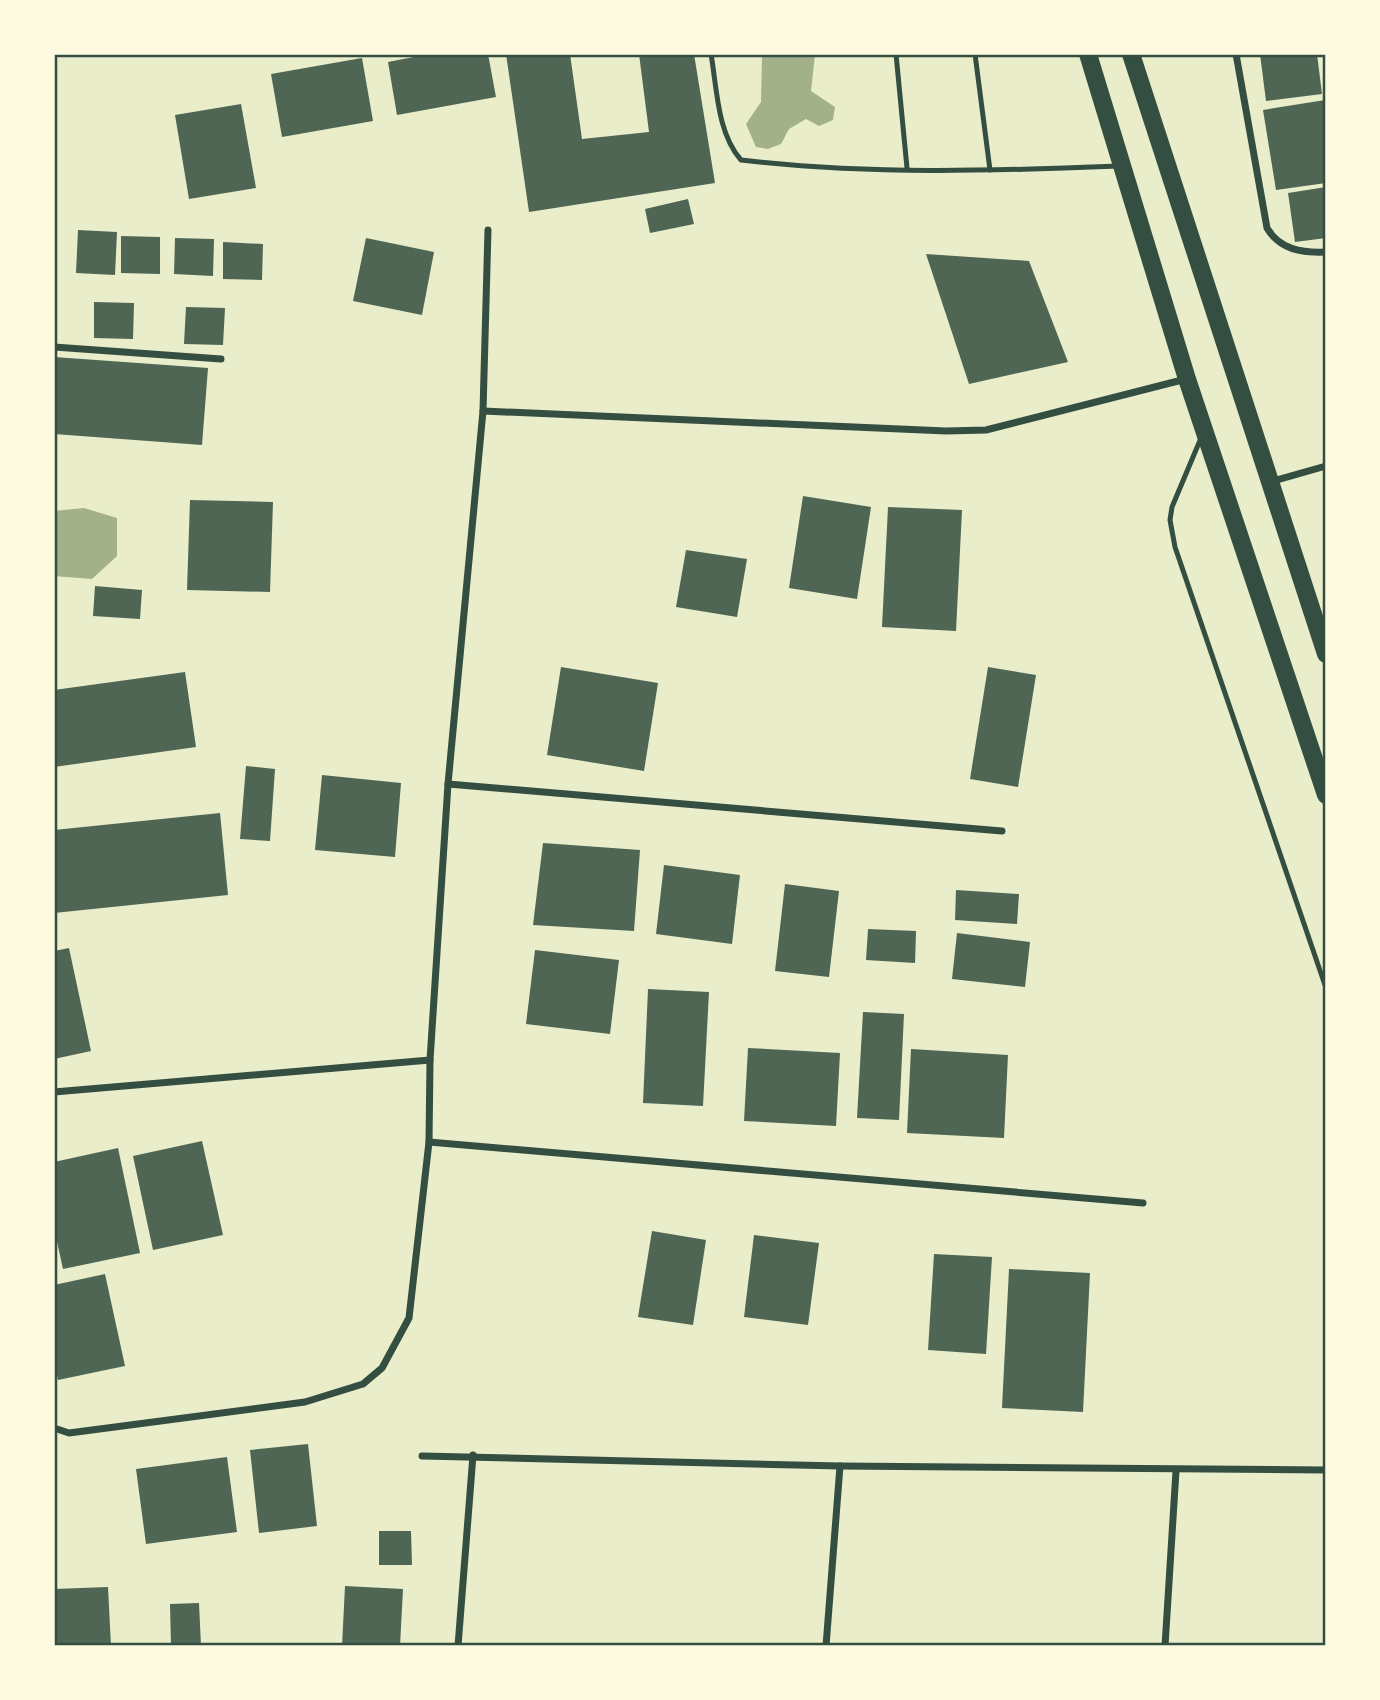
<svg xmlns="http://www.w3.org/2000/svg" width="1380" height="1700" font-family="Helvetica,sans-serif">
	<style>
		.water { fill: #a3b18a }
		.building { fill: #4f6655 }
		.lines { fill: none; stroke-linecap: round; stroke-linejoin: round }
		.service { stroke: #344e41; stroke-width: 5 }
		.minor { stroke: #344e41; stroke-width: 7 }
		.primary { stroke: #344e41; stroke-width: 18 }
		.neatline { fill: none; stroke: #344e41; stroke-width: 2.5 }
	</style>
	<rect width="100%" height="100%" fill="#e9edc9"/>
	<g class="water">
		<path d="M 762,54 L 815,54 L 811,91 L 835,107 L 833,120 L 819,126 L 806,119 L 789,129 L 781,144 L 768,149 L 756,147 L 746,124 L 761,102 Z"/>
		<path d="M 84,508 L 117,518 L 117,556 L 92,579 L 54,576 L 54,511 Z"/>
	</g>
	<g class="building">
		<path d="M 429,54 L 488,54 L 496,97 L 397,115 L 388,62 Z"/>
		<path d="M 506,54 L 570,54 L 582,139 L 649,132 L 639,54 L 694,54 L 715,183 L 529,212 Z"/>
		<path d="M 1260,54 L 1317,54 L 1322,94 L 1266,101 Z"/>
		<path d="M 362,58 L 373,121 L 282,137 L 271,74 Z"/>
		<path d="M 1325,100 L 1326,183 L 1276,190 L 1263,110 Z"/>
		<path d="M 241,104 L 256,188 L 189,199 L 175,115 Z"/>
		<path d="M 1326,187 L 1326,238 L 1295,242 L 1288,193 Z"/>
		<path d="M 688,199 L 694,224 L 650,233 L 645,209 Z"/>
		<path d="M 78,230 L 117,232 L 115,275 L 76,273 Z"/>
		<path d="M 121,236 L 160,237 L 160,274 L 121,273 Z"/>
		<path d="M 175,238 L 214,239 L 213,276 L 174,274 Z"/>
		<path d="M 366,238 L 434,252 L 422,315 L 353,301 Z"/>
		<path d="M 223,242 L 263,244 L 262,280 L 223,279 Z"/>
		<path d="M 926,254 L 1029,261 L 1068,362 L 969,384 Z"/>
		<path d="M 94,302 L 134,303 L 133,339 L 94,338 Z"/>
		<path d="M 186,307 L 225,308 L 223,345 L 184,344 Z"/>
		<path d="M 54,357 L 208,368 L 202,445 L 54,434 Z"/>
		<path d="M 803,496 L 871,507 L 857,599 L 789,588 Z"/>
		<path d="M 190,500 L 273,502 L 270,592 L 187,590 Z"/>
		<path d="M 888,507 L 962,510 L 956,631 L 882,627 Z"/>
		<path d="M 686,550 L 747,559 L 737,617 L 676,607 Z"/>
		<path d="M 95,586 L 142,590 L 140,619 L 93,616 Z"/>
		<path d="M 561,667 L 658,683 L 644,771 L 547,755 Z"/>
		<path d="M 988,667 L 1036,675 L 1018,787 L 970,779 Z"/>
		<path d="M 185,672 L 196,747 L 54,767 L 54,690 Z"/>
		<path d="M 246,766 L 275,769 L 270,841 L 240,839 Z"/>
		<path d="M 322,775 L 401,783 L 395,857 L 315,850 Z"/>
		<path d="M 220,813 L 228,895 L 54,913 L 54,830 Z"/>
		<path d="M 543,843 L 640,850 L 634,931 L 533,925 Z"/>
		<path d="M 664,865 L 740,875 L 732,944 L 656,934 Z"/>
		<path d="M 785,884 L 839,891 L 829,977 L 775,971 Z"/>
		<path d="M 956,890 L 1019,894 L 1017,924 L 955,920 Z"/>
		<path d="M 868,929 L 916,931 L 915,963 L 866,960 Z"/>
		<path d="M 957,933 L 1030,942 L 1025,987 L 952,979 Z"/>
		<path d="M 69,948 L 91,1051 L 54,1059 L 54,951 Z"/>
		<path d="M 535,950 L 619,960 L 610,1034 L 526,1024 Z"/>
		<path d="M 648,989 L 709,992 L 703,1106 L 643,1103 Z"/>
		<path d="M 863,1012 L 904,1014 L 899,1120 L 857,1118 Z"/>
		<path d="M 748,1048 L 840,1053 L 836,1126 L 744,1121 Z"/>
		<path d="M 911,1049 L 1008,1055 L 1004,1138 L 907,1133 Z"/>
		<path d="M 202,1141 L 223,1235 L 153,1250 L 133,1156 Z"/>
		<path d="M 118,1148 L 140,1253 L 63,1269 L 54,1228 L 54,1162 Z"/>
		<path d="M 652,1231 L 706,1240 L 693,1325 L 638,1317 Z"/>
		<path d="M 754,1235 L 819,1243 L 808,1325 L 744,1317 Z"/>
		<path d="M 934,1254 L 992,1257 L 986,1354 L 928,1350 Z"/>
		<path d="M 1009,1269 L 1090,1273 L 1083,1412 L 1002,1408 Z"/>
		<path d="M 105,1274 L 125,1366 L 58,1380 L 54,1363 L 54,1285 Z"/>
		<path d="M 308,1444 L 317,1526 L 259,1533 L 250,1450 Z"/>
		<path d="M 227,1457 L 237,1532 L 146,1544 L 136,1469 Z"/>
		<path d="M 379,1531 L 411,1531 L 412,1565 L 379,1565 Z"/>
		<path d="M 345,1586 L 403,1589 L 400,1646 L 342,1646 Z"/>
		<path d="M 108,1587 L 111,1646 L 54,1646 L 54,1589 Z"/>
		<path d="M 199,1603 L 201,1646 L 171,1646 L 170,1604 Z"/>
	</g>
	<g class="lines">
		<g class="service">
			<path d="M 711,54 C 717,88 717,133 741,160 C 866,175 994,171 1119,166"/>
			<path d="M 896,54 L 907,168"/>
			<path d="M 975,54 L 990,170"/>
			<path d="M 1201,438 L 1172,507 L 1170,520 L 1175,547 L 1326,988"/>
		</g>
		<g class="minor">
			<path d="M 1236,54 L 1267,228 C 1280,250 1302,253 1326,252"/>
			<path d="M 54,347 L 221,359"/>
			<path d="M 483,411 L 946,431 L 986,430 L 1186,379"/>
			<path d="M 1270,482 L 1326,466"/>
			<path d="M 448,784 L 1002,831"/>
			<path d="M 54,1092 L 430,1060"/>
			<path d="M 429,1142 L 1143,1203"/>
			<path d="M 54,1428 L 69,1433 L 305,1402 L 363,1384 L 382,1368 L 409,1318 L 429,1142 L 430,1060 L 448,784 L 483,411 L 488,230"/>
			<path d="M 422,1456 L 840,1466 L 1326,1470"/>
			<path d="M 458,1646 L 473,1455"/>
			<path d="M 826,1646 L 840,1466"/>
			<path d="M 1165,1646 L 1176,1471"/>
		</g>
		<g class="primary">
			<path d="M 1088,54 L 1187,379 L 1326,795"/>
			<path d="M 1131,54 L 1326,654"/>
		</g>
	</g>
	<rect width="1380" height="1700" fill="none" stroke="#fefae0" stroke-width="112"/>
	<rect x="56" y="56" width="1268" height="1588" class="neatline"/>
</svg>
